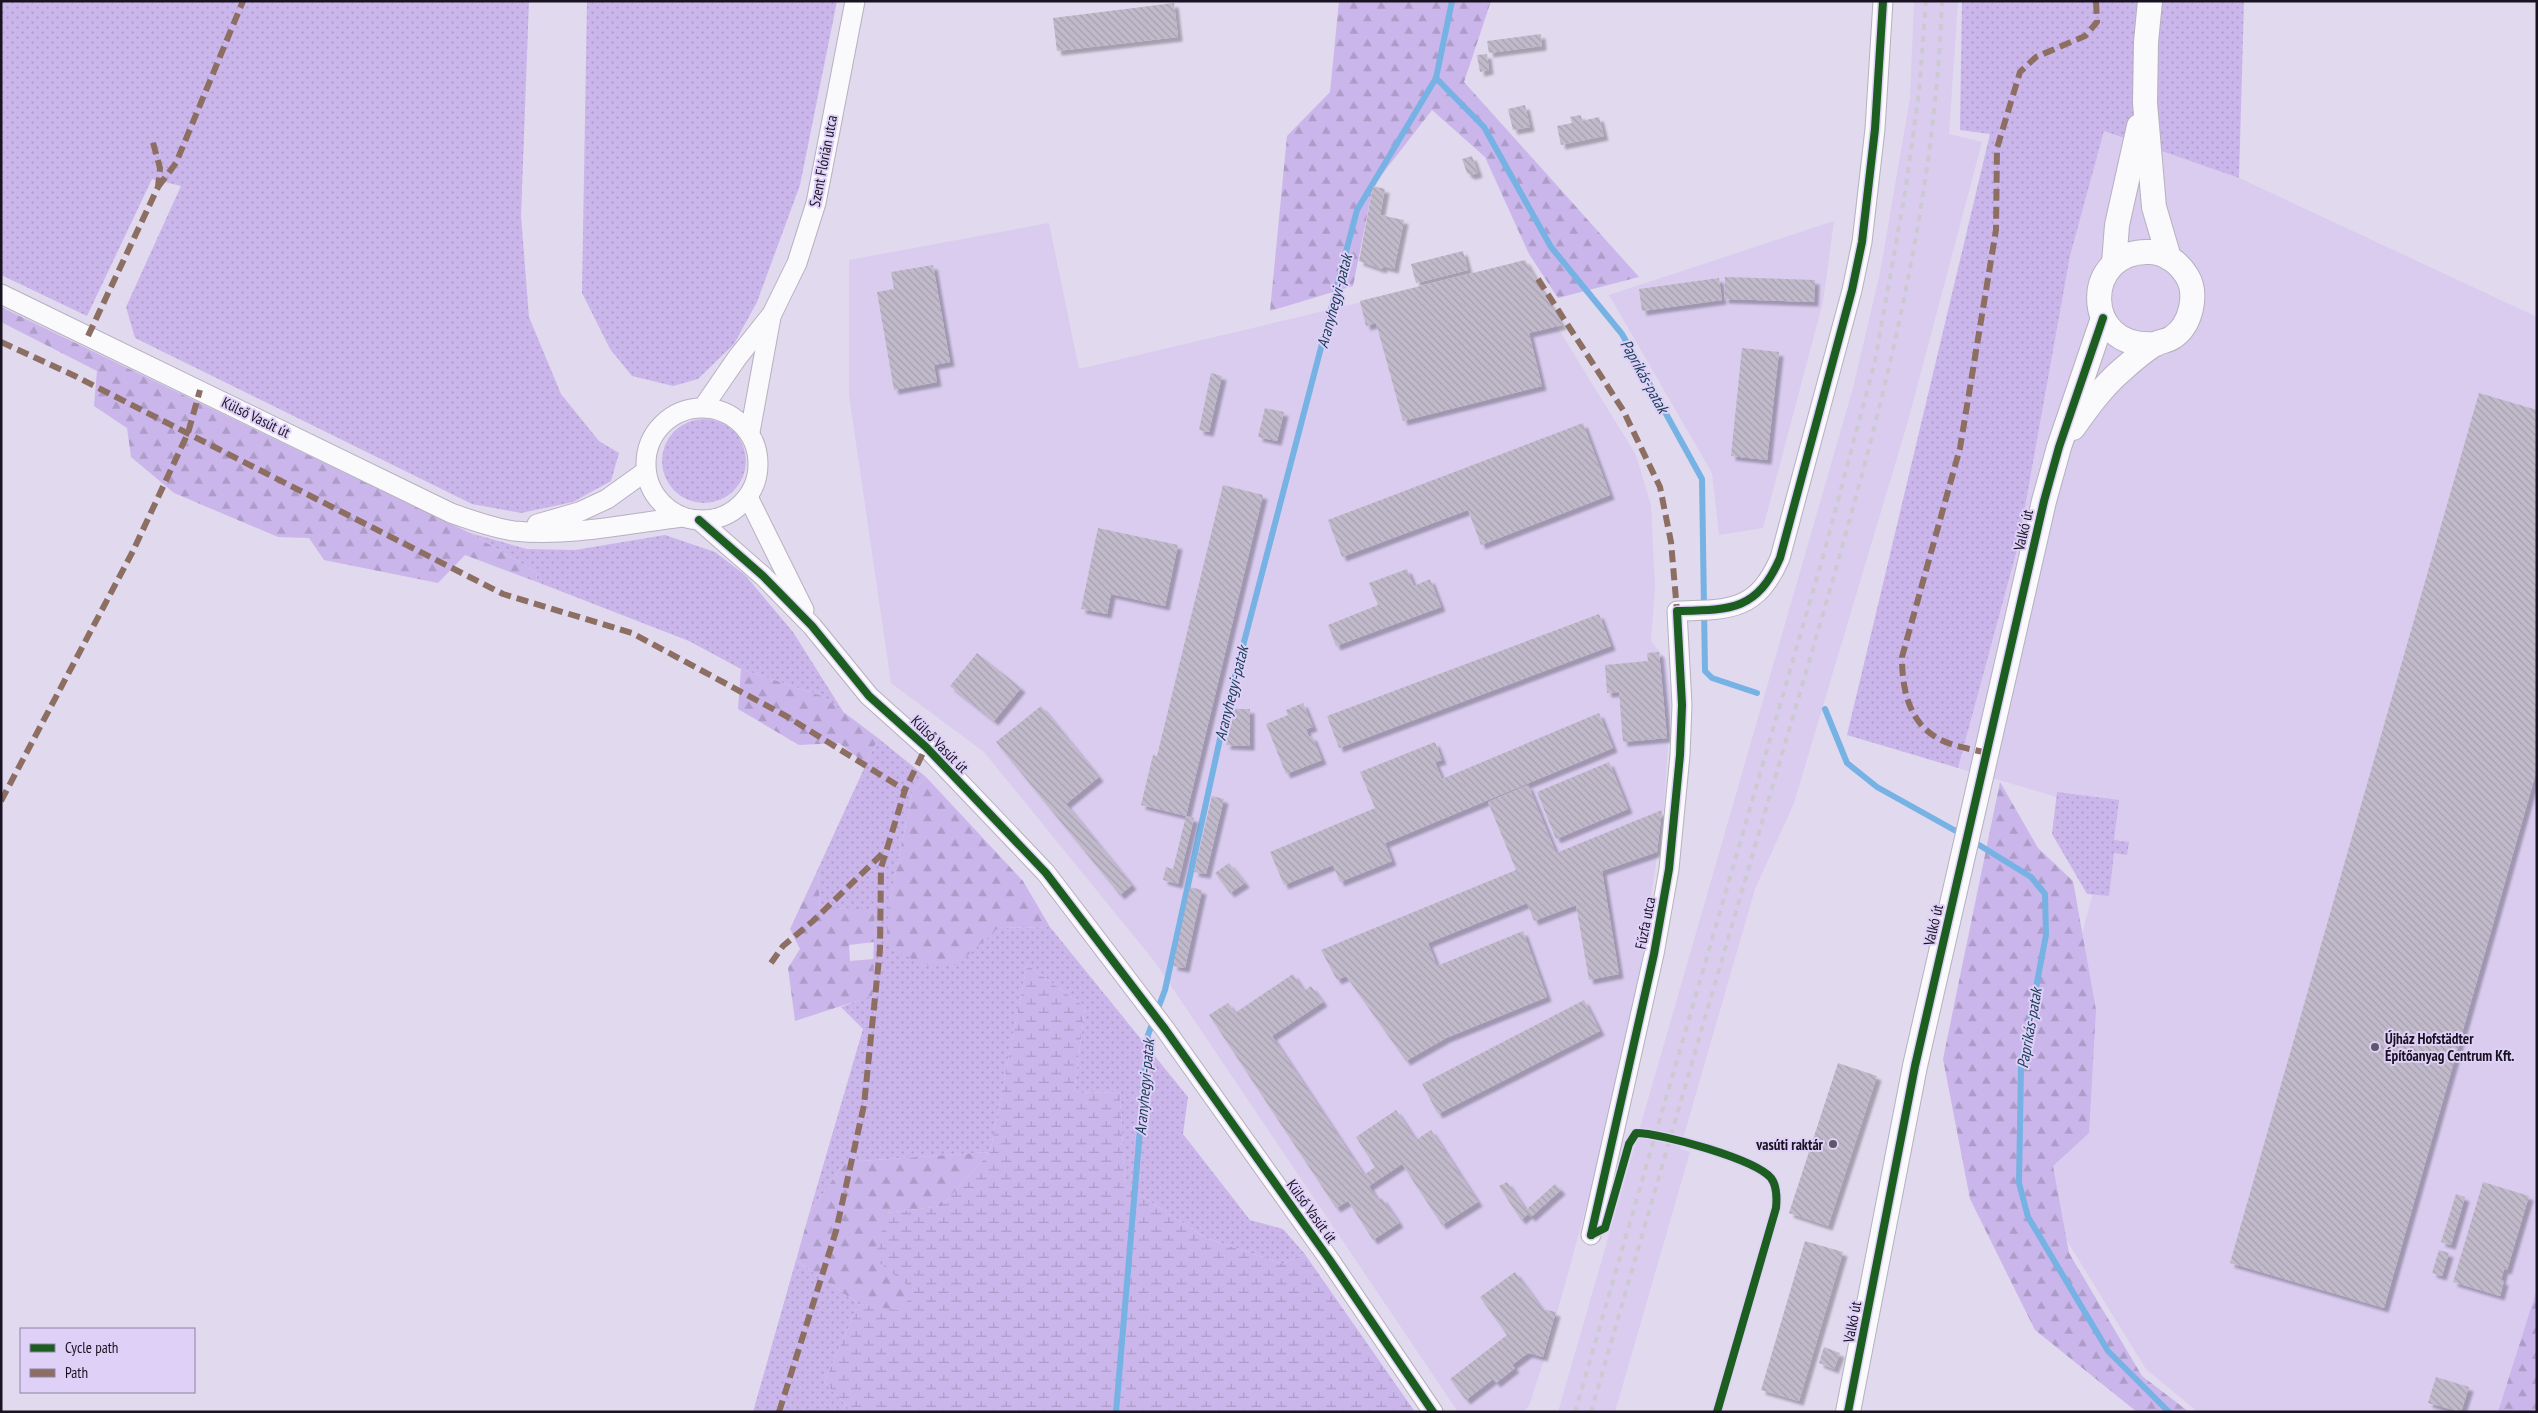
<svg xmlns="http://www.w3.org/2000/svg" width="2538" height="1413" font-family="'PT Sans Narrow',sans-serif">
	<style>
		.built { fill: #d9ccef }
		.grass { fill: url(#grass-dots) }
		.forest { fill: url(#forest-firs) }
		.wetland { fill: url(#wetland-marsh) }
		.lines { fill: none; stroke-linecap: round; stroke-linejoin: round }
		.stream { stroke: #76b2e4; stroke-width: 6 }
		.building { fill: url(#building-back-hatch); filter: url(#shadow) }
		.minor-casing { stroke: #b6b0c0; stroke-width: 21 }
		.tertiary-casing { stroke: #b6b0c0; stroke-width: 26 }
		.minor { stroke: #faf9fc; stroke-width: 19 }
		.tertiary { stroke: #faf9fc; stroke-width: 24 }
		.rail { stroke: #cccad0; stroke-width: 4; stroke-dasharray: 6 6; stroke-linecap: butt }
		.quiet { stroke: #8d6e63; stroke-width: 6; stroke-dasharray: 12 6; stroke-linecap: butt }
		.cycleway-casing { stroke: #ded0f7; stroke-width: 11 }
		.cycleway { stroke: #1b5e20; stroke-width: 8 }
		.poi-dot { fill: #5f5869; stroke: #ded0f7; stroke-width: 2 }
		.labels { text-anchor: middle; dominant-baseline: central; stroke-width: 4; stroke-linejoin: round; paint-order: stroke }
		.street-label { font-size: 15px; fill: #191321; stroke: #ded0f7 }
		.poi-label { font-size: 15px; font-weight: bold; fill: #191321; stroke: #ded0f7; text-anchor: start }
		.water-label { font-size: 16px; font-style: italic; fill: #173d56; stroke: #ded0f7 }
	</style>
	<defs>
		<pattern id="grass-dots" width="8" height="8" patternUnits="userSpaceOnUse" patternTransform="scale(1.25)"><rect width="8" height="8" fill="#cab6ea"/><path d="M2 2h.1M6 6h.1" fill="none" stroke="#ad9cc8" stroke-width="1.8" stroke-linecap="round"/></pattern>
		<pattern id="forest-firs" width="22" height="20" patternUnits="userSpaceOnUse" patternTransform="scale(1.25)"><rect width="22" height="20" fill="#cab6ea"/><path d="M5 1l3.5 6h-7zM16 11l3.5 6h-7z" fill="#ad9cc8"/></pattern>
		<pattern id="wetland-marsh" width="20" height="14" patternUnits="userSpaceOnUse" patternTransform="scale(1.25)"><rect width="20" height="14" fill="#cab6ea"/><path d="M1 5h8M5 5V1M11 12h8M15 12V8" fill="none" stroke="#ad9cc8"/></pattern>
		<pattern id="building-back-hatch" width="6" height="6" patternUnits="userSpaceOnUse" patternTransform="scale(1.25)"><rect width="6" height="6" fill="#c1bacb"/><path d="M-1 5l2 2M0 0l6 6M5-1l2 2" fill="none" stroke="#a59fae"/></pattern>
		<filter id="shadow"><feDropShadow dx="4.5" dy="4.5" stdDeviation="1" flood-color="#0004"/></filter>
	</defs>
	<rect width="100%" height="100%" fill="#e1d9ee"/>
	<g class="built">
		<path d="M 1914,1 L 1958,1 L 1949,134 L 1982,142 L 1908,421 L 1794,803 L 1755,889 L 1680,1149 L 1690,1152 L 1615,1412 L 1558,1412 L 1853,388 L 1880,273 L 1910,98 Z"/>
		<path d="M 2104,131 L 2239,178 L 2537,317 L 2537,1412 L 2198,1412 L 2146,1369 L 2030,1181 L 2083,930 L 2115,814 L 1958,768 L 2018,546 L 2070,256 Z"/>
		<path d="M 1834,221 L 1823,302 L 1763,528 L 1719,535 L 1712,473 L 1609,295 Z"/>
		<path d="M 1049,223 L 1079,369 L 1519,265 L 1636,455 L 1651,505 L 1655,587 L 1651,641 L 1666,659 L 1671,700 L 1664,808 L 1641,966 L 1599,1160 L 1545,1357 L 1529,1406 L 1523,1412 L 1458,1412 L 1155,962 L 984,752 L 891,683 L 849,395 L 849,260 Z"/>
	</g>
	<g class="grass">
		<path d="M 1,1 L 529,1 L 521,216 L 529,317 L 561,394 L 599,441 L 619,453 L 611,481 L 573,502 L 521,513 L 472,504 L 135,338 L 126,307 L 181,186 L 152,179 L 87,316 L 1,275 Z"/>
		<path d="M 587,1 L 837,1 L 800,185 L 757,302 L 734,344 L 698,379 L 673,386 L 632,376 L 610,349 L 582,293 Z"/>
		<path d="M 1962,1 L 2244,1 L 2239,178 L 2104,131 L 2070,256 L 2018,546 L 1958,768 L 1847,735 L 1990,134 L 1960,130 Z"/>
		<circle cx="704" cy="461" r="42"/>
		<path d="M 470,533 L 527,549 L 575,550 L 665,535 L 715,552 L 745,575 L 793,632 L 844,713 L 822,696 L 741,669 L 689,641 L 537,582 L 536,572 Z"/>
		<path d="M 878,738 L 926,777 L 913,790 L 890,900 L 956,965 L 998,928 L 1050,927 L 1188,1097 L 1183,1134 L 1250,1220 L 1283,1229 L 1304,1253 L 1283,1264 L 1206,1238 L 1125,1185 L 1120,1092 L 1074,1093 L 1085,1007 L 1027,965 L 990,1152 L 845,1162 L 809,1214 L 863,1029 L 841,1007 L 872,995 L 875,910 L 820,908 L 818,869 Z"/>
		<path d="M 2057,792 L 2119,800 L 2114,840 L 2129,842 L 2127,855 L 2114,853 L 2109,896 L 2087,894 L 2052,834 Z"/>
		<path d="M 796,1260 L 859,1304 L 824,1382 L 852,1412 L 753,1412 Z"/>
	</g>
	<g class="forest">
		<path d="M 1339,1 L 1491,1 L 1464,82 L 1639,277 L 1558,298 L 1529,254 L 1485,157 L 1432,110 L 1373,186 L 1353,286 L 1270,311 L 1287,136 L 1330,92 Z"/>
		<path d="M 1,307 L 470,533 L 536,572 L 537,582 L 465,555 L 438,583 L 324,560 L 309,538 L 278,537 L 174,493 L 131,457 L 127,428 L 94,406 L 97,371 L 1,322 Z"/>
		<path d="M 741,669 L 822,696 L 878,738 L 866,764 L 839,743 L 799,745 L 738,709 Z"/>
		<path d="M 926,777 L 1023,881 L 1050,927 L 998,928 L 957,965 L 922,965 L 886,944 L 890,900 L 913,790 Z"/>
		<path d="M 2000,782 L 2038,848 L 2073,881 L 2096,1010 L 2089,1133 L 2053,1166 L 2069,1253 L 2142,1376 L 2189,1412 L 2137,1412 L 2035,1330 L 1970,1199 L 1943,1059 Z"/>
		<path d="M 818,869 L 820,908 L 875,909 L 874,942 L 849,945 L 850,961 L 874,959 L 872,996 L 795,1021 L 788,968 L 800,949 L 790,929 Z"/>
		<path d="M 990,1152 L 942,1206 L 886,1213 L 913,1289 L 903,1312 L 859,1304 L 796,1260 L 809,1214 L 845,1162 Z"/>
		<path d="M 2537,1289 L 2537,1412 L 2498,1412 Z"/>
	</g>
	<path class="wetland" d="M 1027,965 L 1085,1007 L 1074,1093 L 1120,1092 L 1125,1185 L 1206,1238 L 1283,1264 L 1304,1253 L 1415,1412 L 852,1412 L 824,1382 L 859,1304 L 903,1311 L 912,1289 L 875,1259 L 886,1213 L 942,1206 L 990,1152 Z"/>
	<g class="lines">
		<g class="stream">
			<path d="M 1436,78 L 1484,127 L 1551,247 L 1622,334 L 1702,479 L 1705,671 L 1712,678 L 1757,693"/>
			<path d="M 1825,709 L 1847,763 L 1877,787 L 1963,835"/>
			<path d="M 1971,840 L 2031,877 L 2045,894 L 2046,935 L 2021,1066 L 2019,1183 L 2028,1217 L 2108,1351 L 2169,1412"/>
			<path d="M 1116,1412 L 1148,1035 L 1165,990 L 1227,707 L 1357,210 L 1436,78 L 1452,1"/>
		</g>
	</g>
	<g class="building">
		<path d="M 1174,3 L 1178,37 L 1057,51 L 1053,18 Z"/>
		<path d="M 1541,34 L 1542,46 L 1489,53 L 1487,41 Z"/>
		<path d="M 1487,54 L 1489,70 L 1480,72 L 1477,55 Z"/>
		<path d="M 1525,105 L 1530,127 L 1513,130 L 1508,109 Z"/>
		<path d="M 1581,115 L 1582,121 L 1599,117 L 1604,136 L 1561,145 L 1557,126 L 1572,123 L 1570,117 Z"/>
		<path d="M 1472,156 L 1478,173 L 1471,175 L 1467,173 L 1462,159 Z"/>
		<path d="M 1373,186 L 1385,189 L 1380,215 L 1404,220 L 1394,269 L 1383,266 L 1382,269 L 1359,261 Z"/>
		<path d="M 1463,251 L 1468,270 L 1416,283 L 1411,264 Z"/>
		<path d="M 1525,260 L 1562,325 L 1529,333 L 1542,386 L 1403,421 L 1376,323 L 1366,326 L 1360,301 Z"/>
		<path d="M 933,265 L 950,362 L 934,365 L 937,382 L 894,390 L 877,292 L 894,289 L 891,272 Z"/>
		<path d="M 1725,277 L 1815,280 L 1814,302 L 1724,299 Z"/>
		<path d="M 1719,278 L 1722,300 L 1642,311 L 1639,289 Z"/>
		<path d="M 1742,348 L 1779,352 L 1767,460 L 1731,456 Z"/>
		<path d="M 1211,373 L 1222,376 L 1209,432 L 1199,430 Z"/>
		<path d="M 2479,393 L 2537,410 L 2537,769 L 2384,1308 L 2230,1263 Z"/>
		<path d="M 1265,408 L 1284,412 L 1277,441 L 1258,437 Z"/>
		<path d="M 1583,423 L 1610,495 L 1481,545 L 1468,510 L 1342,557 L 1328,520 Z"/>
		<path d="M 1223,485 L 1263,495 L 1186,816 L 1141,805 L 1153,755 L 1157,756 Z"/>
		<path d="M 1098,528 L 1178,545 L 1165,606 L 1111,594 L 1107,614 L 1081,609 Z"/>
		<path d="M 1407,569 L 1414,586 L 1430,579 L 1441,607 L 1336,646 L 1328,625 L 1378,605 L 1369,583 Z"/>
		<path d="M 1599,614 L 1611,646 L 1339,748 L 1327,716 Z"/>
		<path d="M 1659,652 L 1667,738 L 1623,742 L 1619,692 L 1607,693 L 1605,665 L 1648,661 L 1647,653 Z"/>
		<path d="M 977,653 L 1021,688 L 994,721 L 950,686 Z"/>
		<path d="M 1303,703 L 1313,727 L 1306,729 L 1309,737 L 1312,736 L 1322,760 L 1286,774 L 1266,724 L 1288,715 L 1286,710 Z"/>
		<path d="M 1041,706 L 1099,777 L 1066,804 L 1132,885 L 1120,895 L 996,742 Z"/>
		<path d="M 1232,709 L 1250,709 L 1250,746 L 1226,745 Z"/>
		<path d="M 1599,713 L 1613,748 L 1385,843 L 1392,861 L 1340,882 L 1333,865 L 1284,885 L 1270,852 L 1375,808 L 1360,772 L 1435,742 L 1442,760 L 1435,762 L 1442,779 Z"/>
		<path d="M 1609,762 L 1628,809 L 1556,839 L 1537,792 Z"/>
		<path d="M 1528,785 L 1556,853 L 1662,810 L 1657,852 L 1602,871 L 1619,974 L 1589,980 L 1576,905 L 1534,921 L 1527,903 L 1428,943 L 1437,966 L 1523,931 L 1547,997 L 1446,1038 L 1406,1061 L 1346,976 L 1337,980 L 1321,950 L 1516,870 L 1488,802 Z"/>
		<path d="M 1212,796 L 1224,799 L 1206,874 L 1194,872 Z"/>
		<path d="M 1186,816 L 1194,818 L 1178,884 L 1163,880 L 1166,867 L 1173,869 Z"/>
		<path d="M 1229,863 L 1245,883 L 1230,893 L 1215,873 Z"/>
		<path d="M 1190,887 L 1202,890 L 1185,968 L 1173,966 Z"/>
		<path d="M 1293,974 L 1304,991 L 1311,986 L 1323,1002 L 1272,1036 L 1364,1175 L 1375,1167 L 1356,1137 L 1396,1110 L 1416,1140 L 1431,1130 L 1478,1202 L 1442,1225 L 1402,1164 L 1369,1186 L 1378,1200 L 1382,1198 L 1399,1223 L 1373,1240 L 1348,1201 L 1336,1208 L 1209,1015 L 1228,1003 L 1235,1013 Z"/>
		<path d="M 1584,1000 L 1600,1031 L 1438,1114 L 1422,1084 Z"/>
		<path d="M 1838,1063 L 1877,1076 L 1828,1226 L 1789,1213 Z"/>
		<path d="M 1507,1182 L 1526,1210 L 1555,1184 L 1561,1190 L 1531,1217 L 1528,1214 L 1521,1220 L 1499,1186 Z"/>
		<path d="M 2483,1182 L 2529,1196 L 2507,1270 L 2504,1269 L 2501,1280 L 2504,1281 L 2500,1296 L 2453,1282 Z"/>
		<path d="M 2456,1194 L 2465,1197 L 2451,1245 L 2441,1242 Z"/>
		<path d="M 1805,1241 L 1843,1252 L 1799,1401 L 1761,1390 Z"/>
		<path d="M 2439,1250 L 2449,1253 L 2442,1276 L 2432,1273 Z"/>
		<path d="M 1515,1272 L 1542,1309 L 1556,1312 L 1543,1357 L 1528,1353 L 1512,1365 L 1515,1368 L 1496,1383 L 1493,1379 L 1466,1400 L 1450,1379 L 1507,1335 L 1480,1297 Z"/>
		<path d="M 1824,1347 L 1840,1353 L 1834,1369 L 1819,1363 Z"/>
		<path d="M 2436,1377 L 2469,1387 L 2461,1412 L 2428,1403 Z"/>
	</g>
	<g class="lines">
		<defs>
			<g id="minor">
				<path d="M 1,294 L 451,513 C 471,520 492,528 514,531 C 568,537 628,524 682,517"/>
				<path d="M 704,406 L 737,358 L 772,314 L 797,263 L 816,203 L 855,1"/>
				<circle cx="702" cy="464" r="56"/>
				<path d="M 750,432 L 771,317"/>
				<path d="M 748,497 L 804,610"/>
				<path d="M 699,520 L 763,576 L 812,626 L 869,696 L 926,747 L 1046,873 L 1165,1029 L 1329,1259 L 1433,1412"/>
				<path d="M 537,524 L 579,512 L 607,499 L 646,471"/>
				<path d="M 1591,1235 L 1654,954 L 1669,869 L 1680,755 L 1682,705 L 1677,611 C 1730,610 1757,611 1780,558 L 1852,290 L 1862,242 L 1875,129 L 1883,1"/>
			</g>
			<g id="tertiary">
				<path d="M 2150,1 L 2146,42 L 2145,103 L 2154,207 L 2169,258"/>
				<path d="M 2114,263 L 2117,225 L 2139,126"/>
				<path d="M 2073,428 C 2088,407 2103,386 2122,370 C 2132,361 2144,351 2155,344 C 2161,341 2168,341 2173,337 C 2191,325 2198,294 2187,276 C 2179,263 2166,253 2151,252 C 2082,248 2080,351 2156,344"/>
				<path d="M 1848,1412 L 1915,1066 L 2044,501 L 2059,447 L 2103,318"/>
			</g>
		</defs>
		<use href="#minor" class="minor-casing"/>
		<use href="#tertiary" class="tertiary-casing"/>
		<use href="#minor" class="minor"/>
		<use href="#tertiary" class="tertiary"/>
		<g class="rail">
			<path d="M 1575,1412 L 1824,553 L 1875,361 L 1905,193 L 1919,92 L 1926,1"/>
			<path d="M 1591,1412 C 1656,1187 1721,962 1787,737 C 1857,497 1933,253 1942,1"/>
		</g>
		<g class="quiet">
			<path d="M 158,187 L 176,163 L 243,1"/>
			<path d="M 1538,279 L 1623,410 L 1660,487 L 1671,542 L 1677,611"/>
			<path d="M 88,336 L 158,187 L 160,168 L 152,139"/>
			<path d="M 1,342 L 75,376 L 503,594 L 632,633 L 786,716 L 905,790"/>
			<path d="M 1987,753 C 1972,749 1955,747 1941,740 C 1909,724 1902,690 1902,657 L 1960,448 L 1996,230 L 1997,148 L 2020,72 L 2036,57 L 2085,36 L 2097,22 L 2096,1"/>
			<path d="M 1,801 L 133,551 L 188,433 L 200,390"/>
			<path d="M 771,963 L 783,946 L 813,921 L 885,851"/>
			<path d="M 779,1412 L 836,1231 L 864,1105 L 880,949 L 881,868 L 905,790 L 926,747"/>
		</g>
		<defs>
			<g id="cycleway">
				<path d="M 699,520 L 763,576 L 812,626 L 869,696 L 926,747 L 1046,873 L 1165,1029 L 1329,1259 L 1433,1412"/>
				<path d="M 1591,1235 L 1654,954 L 1669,869 L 1680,755 L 1682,705 L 1677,611 C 1730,610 1757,611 1780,558 L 1852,290 L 1862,242 L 1875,129 L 1883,1"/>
				<path d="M 1591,1235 L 1605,1228 L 1629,1144 L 1636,1133 C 1661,1133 1755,1159 1771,1178 C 1777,1186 1777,1198 1776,1208 L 1717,1412"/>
				<path d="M 1848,1412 L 1915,1066 L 2044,501 L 2059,447 L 2103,318"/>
			</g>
		</defs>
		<use href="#cycleway" class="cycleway-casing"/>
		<use href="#cycleway" class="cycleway"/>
	</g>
	<g class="poi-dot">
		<circle cx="2375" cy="1047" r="5"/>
		<circle cx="1833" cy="1144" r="5"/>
	</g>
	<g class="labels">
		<g class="street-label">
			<text transform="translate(823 161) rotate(-79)">Szent Flórián utca</text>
			<text transform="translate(256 417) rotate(26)">Külső Vasút út</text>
			<text transform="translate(2023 530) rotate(-77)">Valkó út</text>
			<text transform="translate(940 744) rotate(45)">Külső Vasút út</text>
			<text transform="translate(1645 923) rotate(-79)">Fűzfa utca</text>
			<text transform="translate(1933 925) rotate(-77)">Valkó út</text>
			<text transform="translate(1312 1211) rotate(54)">Külső Vasút út</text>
			<text transform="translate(1852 1322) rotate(-79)">Valkó út</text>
		</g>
		<g class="poi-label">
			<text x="2385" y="1038">Újház Hofstädter<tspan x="2385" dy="17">Építőanyag Centrum Kft.</tspan></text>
			<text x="1823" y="1144" text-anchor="end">vasúti raktár</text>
		</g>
		<g class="water-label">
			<text transform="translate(1334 301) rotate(-75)">Aranyhegyi-patak</text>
			<text transform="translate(1645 376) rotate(61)">Paprikás-patak</text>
			<text transform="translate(1231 693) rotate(-76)">Aranyhegyi-patak</text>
			<text transform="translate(2029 1028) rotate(-80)">Paprikás-patak</text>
			<text transform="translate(1144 1087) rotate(-85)">Aranyhegyi-patak</text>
		</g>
	</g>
	<rect width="2538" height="1413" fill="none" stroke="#191321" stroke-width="5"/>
	<rect x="20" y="1328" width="175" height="65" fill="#ded0f7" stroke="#8f84a1"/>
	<rect x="30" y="1344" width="25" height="8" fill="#1b5e20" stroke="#8f84a1"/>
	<text x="65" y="1353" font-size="15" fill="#191321">Cycle path</text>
	<rect x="30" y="1369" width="25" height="8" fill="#8d6e63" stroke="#8f84a1"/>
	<text x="65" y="1378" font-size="15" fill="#191321">Path</text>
</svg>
